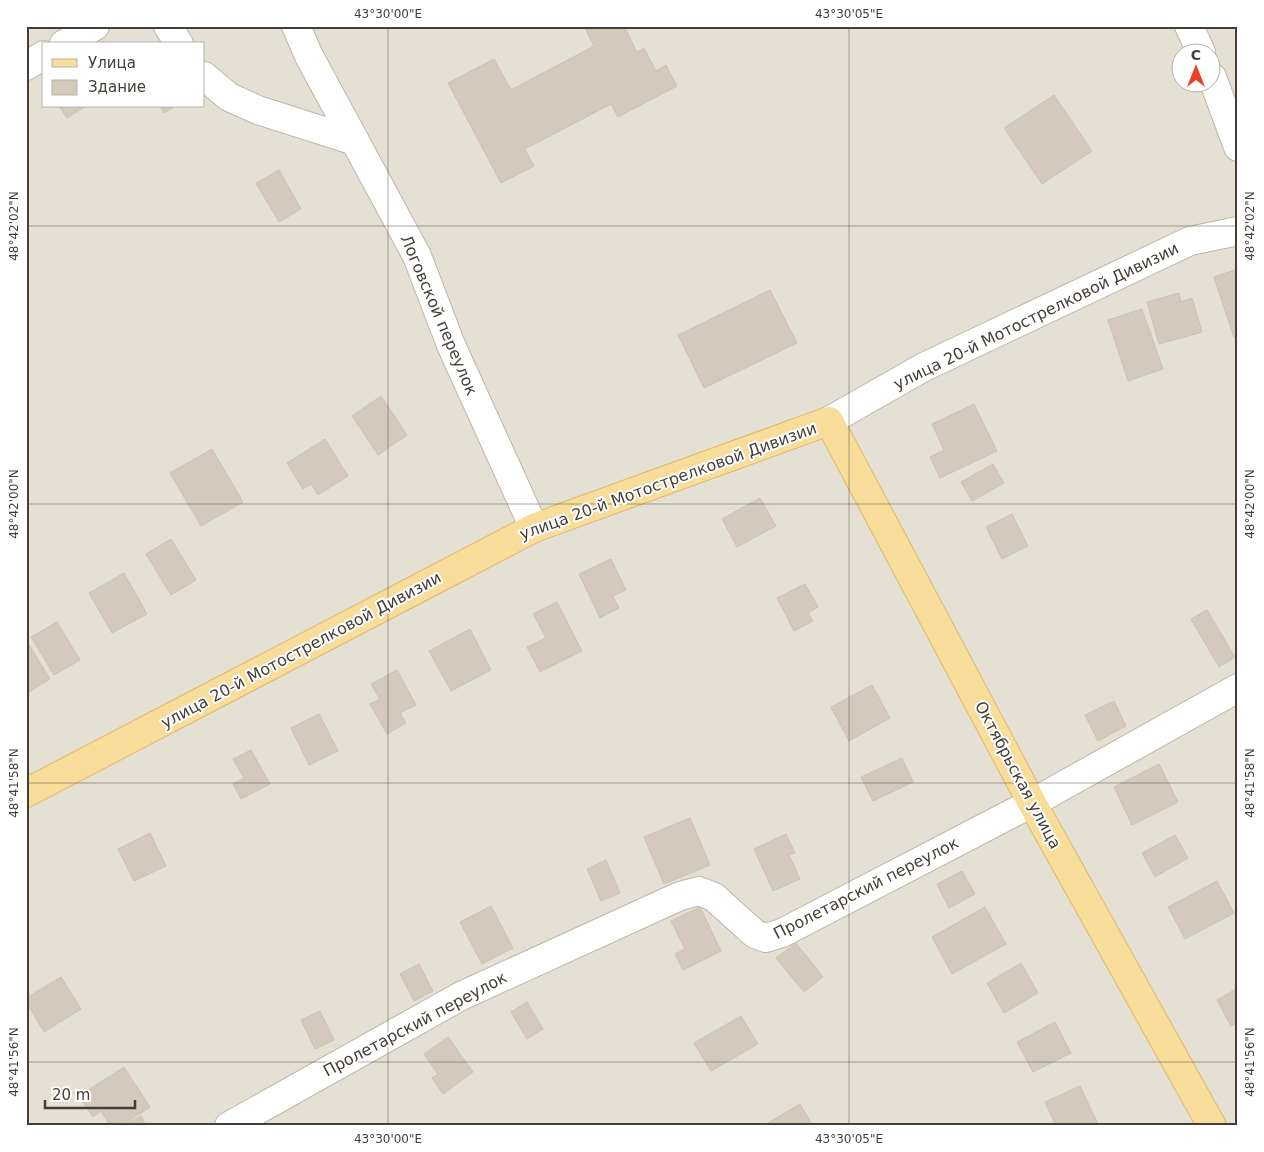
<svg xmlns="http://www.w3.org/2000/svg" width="1264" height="1152" font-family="'DejaVu Sans',sans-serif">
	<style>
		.residential { fill: #e5e0d4; fill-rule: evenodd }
		.building { fill: #d3cabc; stroke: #cdc1b0 }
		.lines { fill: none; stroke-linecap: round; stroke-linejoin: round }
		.minor-casing { stroke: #bdb6a9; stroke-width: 30 }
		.major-casing { stroke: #dcb86a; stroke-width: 30 }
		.minor { stroke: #fff; stroke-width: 28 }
		.major { stroke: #f8dc99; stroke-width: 28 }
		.ticks { fill: none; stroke: #443e36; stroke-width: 1; stroke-opacity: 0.45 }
		.labels { text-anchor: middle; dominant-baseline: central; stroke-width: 4; stroke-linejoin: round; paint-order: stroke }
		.street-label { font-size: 16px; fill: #443e36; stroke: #fff }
		.neatline { fill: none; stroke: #443e36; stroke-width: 2 }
		.ticks-label { font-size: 12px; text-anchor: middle; fill: #443e36 }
	</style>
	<rect width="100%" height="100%" fill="#f2eee6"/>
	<path class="residential" d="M 26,26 L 1238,26 L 1238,1126 L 26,1126 ZM 44,44 L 204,44 L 204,106 L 44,106 ZM 1182,52 L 1212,52 L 1212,82 L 1182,82 Z"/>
	<g class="building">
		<path d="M 584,26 L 624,26 L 637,52 L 644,48 L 656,71 L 666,65 L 677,86 L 618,117 L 611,104 L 525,149 L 534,166 L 501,183 L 448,83 L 494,59 L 511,90 L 594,46 Z"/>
		<path d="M 1054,95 L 1092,151 L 1042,184 L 1004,128 Z"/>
		<path d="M 59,106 L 86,106 L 67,118 Z"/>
		<path d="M 160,106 L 176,106 L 164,113 Z"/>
		<path d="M 279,170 L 301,209 L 279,222 L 256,183 Z"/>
		<path d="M 1238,269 L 1238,336 L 1234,337 L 1214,277 Z"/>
		<path d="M 770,290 L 797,343 L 704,388 L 678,335 Z"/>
		<path d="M 1179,293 L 1181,302 L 1192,298 L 1202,332 L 1159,344 L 1147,302 Z"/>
		<path d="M 1142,309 L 1163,369 L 1128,381 L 1108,320 Z"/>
		<path d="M 381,396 L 407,435 L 378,455 L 352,416 Z"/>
		<path d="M 974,404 L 997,451 L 940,478 L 930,457 L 944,450 L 932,424 Z"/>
		<path d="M 325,439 L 348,476 L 318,495 L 311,484 L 303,489 L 287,463 Z"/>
		<path d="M 212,449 L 243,502 L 201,526 L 170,473 Z"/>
		<path d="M 993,464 L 1004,483 L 972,501 L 961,482 Z"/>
		<path d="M 760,498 L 776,526 L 737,547 L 722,519 Z"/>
		<path d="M 1012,514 L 1028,546 L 1002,559 L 986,527 Z"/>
		<path d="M 171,539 L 196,580 L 171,595 L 146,554 Z"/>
		<path d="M 611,559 L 626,590 L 613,596 L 619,608 L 600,618 L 579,574 Z"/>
		<path d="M 124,573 L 147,614 L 112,633 L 89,593 Z"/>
		<path d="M 805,584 L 818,607 L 808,613 L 813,621 L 794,631 L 777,598 Z"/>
		<path d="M 557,602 L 582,651 L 540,672 L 527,647 L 546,638 L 533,614 Z"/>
		<path d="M 1207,610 L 1235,657 L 1219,667 L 1191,619 Z"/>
		<path d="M 57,622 L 80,660 L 54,675 L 31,637 Z"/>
		<path d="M 470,629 L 491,670 L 451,691 L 429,651 Z"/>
		<path d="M 26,640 L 50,679 L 26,694 Z"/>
		<path d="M 397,670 L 416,705 L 400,713 L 406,723 L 387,734 L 370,704 L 380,699 L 371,684 Z"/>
		<path d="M 872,685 L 890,718 L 849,741 L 831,707 Z"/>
		<path d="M 1114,701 L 1126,726 L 1098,741 L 1085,715 Z"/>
		<path d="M 319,714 L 338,751 L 309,765 L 291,728 Z"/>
		<path d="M 251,750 L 270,784 L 241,799 L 233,784 L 244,778 L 233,759 Z"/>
		<path d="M 902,758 L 913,782 L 873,801 L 861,777 Z"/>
		<path d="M 1159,764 L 1178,802 L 1132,825 L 1114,787 Z"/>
		<path d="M 690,818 L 710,865 L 664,884 L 644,837 Z"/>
		<path d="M 150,833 L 166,866 L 134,881 L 118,849 Z"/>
		<path d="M 786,834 L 795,853 L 789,855 L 800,879 L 773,891 L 754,849 Z"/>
		<path d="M 1175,835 L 1188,858 L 1155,877 L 1142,853 Z"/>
		<path d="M 606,860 L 620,893 L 601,901 L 587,869 Z"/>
		<path d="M 962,871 L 975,894 L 949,908 L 937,884 Z"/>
		<path d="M 1217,881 L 1234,913 L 1185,939 L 1168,907 Z"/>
		<path d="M 491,906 L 513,948 L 482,964 L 460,922 Z"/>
		<path d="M 700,907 L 721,951 L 683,970 L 675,954 L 685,949 L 671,921 Z"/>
		<path d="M 985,907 L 1006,944 L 952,974 L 932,937 Z"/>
		<path d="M 796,943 L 823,977 L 804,992 L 776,958 Z"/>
		<path d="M 1021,963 L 1038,993 L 1004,1013 L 987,983 Z"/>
		<path d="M 419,964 L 433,991 L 414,1001 L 400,974 Z"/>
		<path d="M 61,977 L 81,1009 L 44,1032 L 26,1002 L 26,998 Z"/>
		<path d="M 1238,988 L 1238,1022 L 1231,1026 L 1217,1000 Z"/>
		<path d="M 527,1002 L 543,1029 L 527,1039 L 511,1012 Z"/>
		<path d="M 320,1011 L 334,1040 L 315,1049 L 301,1020 Z"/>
		<path d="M 741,1016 L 758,1044 L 711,1071 L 694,1043 Z"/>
		<path d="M 1055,1022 L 1071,1053 L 1033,1072 L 1017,1042 Z"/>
		<path d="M 448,1037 L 473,1072 L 443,1094 L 432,1078 L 438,1074 L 424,1054 Z"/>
		<path d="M 124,1067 L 150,1107 L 121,1126 L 110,1126 L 101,1111 L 93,1117 L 79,1096 Z"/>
		<path d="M 1080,1086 L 1099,1126 L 1056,1126 L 1045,1102 Z"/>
		<path d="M 800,1104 L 813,1126 L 763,1126 Z"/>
		<path d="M 141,1116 L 146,1126 L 123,1126 Z"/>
	</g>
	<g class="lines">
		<defs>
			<g id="minor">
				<path d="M 168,26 L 179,44"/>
				<path d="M 296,26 L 309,56 L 417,256 L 451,345 L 534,528"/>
				<path d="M 1189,26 L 1201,52"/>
				<path d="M 64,44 L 95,26"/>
				<path d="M 26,66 L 44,55"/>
				<path d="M 204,76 L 229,97 L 258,110 L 355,141"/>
				<path d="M 1212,77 L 1238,147"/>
				<path d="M 829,421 L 924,367 L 1190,241 L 1238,231"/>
				<path d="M 229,1126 L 461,996 L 680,896 L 699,891 L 714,897 L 755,934 L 766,938 L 782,933 L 1032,803 L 1238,688"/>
			</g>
			<path id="major" d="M 26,793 L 534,528 L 829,421 L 1032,803 L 1212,1126"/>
		</defs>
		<use href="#minor" class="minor-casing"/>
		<use href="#major" class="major-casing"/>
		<use href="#minor" class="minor"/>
		<use href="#major" class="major"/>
	</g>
	<path class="ticks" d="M 388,26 L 388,1126M 849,26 L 849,1126M 26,226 L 1238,226M 26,504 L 1238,504M 26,783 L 1238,783M 26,1062 L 1238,1062"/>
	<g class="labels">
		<g class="street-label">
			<text transform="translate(439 315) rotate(67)">Логовской переулок</text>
			<text transform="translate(1036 316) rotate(-26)">улица 20-й Мотострелковой Дивизии</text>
			<text transform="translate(668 481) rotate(-20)">улица 20-й Мотострелковой Дивизии</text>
			<text transform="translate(301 650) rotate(-28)">улица 20-й Мотострелковой Дивизии</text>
			<text transform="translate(1018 775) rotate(62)">Октябрьская улица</text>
			<text transform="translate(866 888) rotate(-27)">Пролетарский переулок</text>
			<text transform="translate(415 1024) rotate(-28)">Пролетарский переулок</text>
		</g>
	</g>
	<rect width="1264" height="1152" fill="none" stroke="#ffffff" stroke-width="55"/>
	<rect x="42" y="42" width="162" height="65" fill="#ffffff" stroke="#b4b2af"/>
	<rect x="52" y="59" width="25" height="8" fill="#f8dc99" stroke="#b4b2af"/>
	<text x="88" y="68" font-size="15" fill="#443e36">Улица</text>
	<rect x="52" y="80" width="25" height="15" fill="#d3cabc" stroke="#b4b2af"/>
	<text x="88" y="92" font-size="15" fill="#443e36">Здание</text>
	<g transform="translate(1196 68)"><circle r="24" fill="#ffffff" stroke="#b4b2af"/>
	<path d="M0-4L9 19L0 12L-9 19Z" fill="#ec3f23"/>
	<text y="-8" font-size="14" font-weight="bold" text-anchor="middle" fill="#443e36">С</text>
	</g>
	<path d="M45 1100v8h90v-8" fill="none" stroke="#443e36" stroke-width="2.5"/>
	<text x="52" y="1100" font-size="15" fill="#443e36" stroke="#ffffff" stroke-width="4" paint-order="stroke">20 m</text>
	<rect x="28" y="28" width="1208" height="1096" class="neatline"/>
	<g class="ticks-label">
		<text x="388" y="18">43°30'00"E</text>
		<text x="849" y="18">43°30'05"E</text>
		<text transform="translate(14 226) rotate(-90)" y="4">48°42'02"N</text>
		<text transform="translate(1250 226) rotate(-90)" y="4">48°42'02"N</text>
		<text transform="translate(14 504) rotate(-90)" y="4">48°42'00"N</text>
		<text transform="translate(1250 504) rotate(-90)" y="4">48°42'00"N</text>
		<text transform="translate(14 783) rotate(-90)" y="4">48°41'58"N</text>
		<text transform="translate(1250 783) rotate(-90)" y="4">48°41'58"N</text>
		<text transform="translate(14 1062) rotate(-90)" y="4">48°41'56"N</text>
		<text transform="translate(1250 1062) rotate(-90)" y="4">48°41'56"N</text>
		<text x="388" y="1143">43°30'00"E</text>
		<text x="849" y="1143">43°30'05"E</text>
	</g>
</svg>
